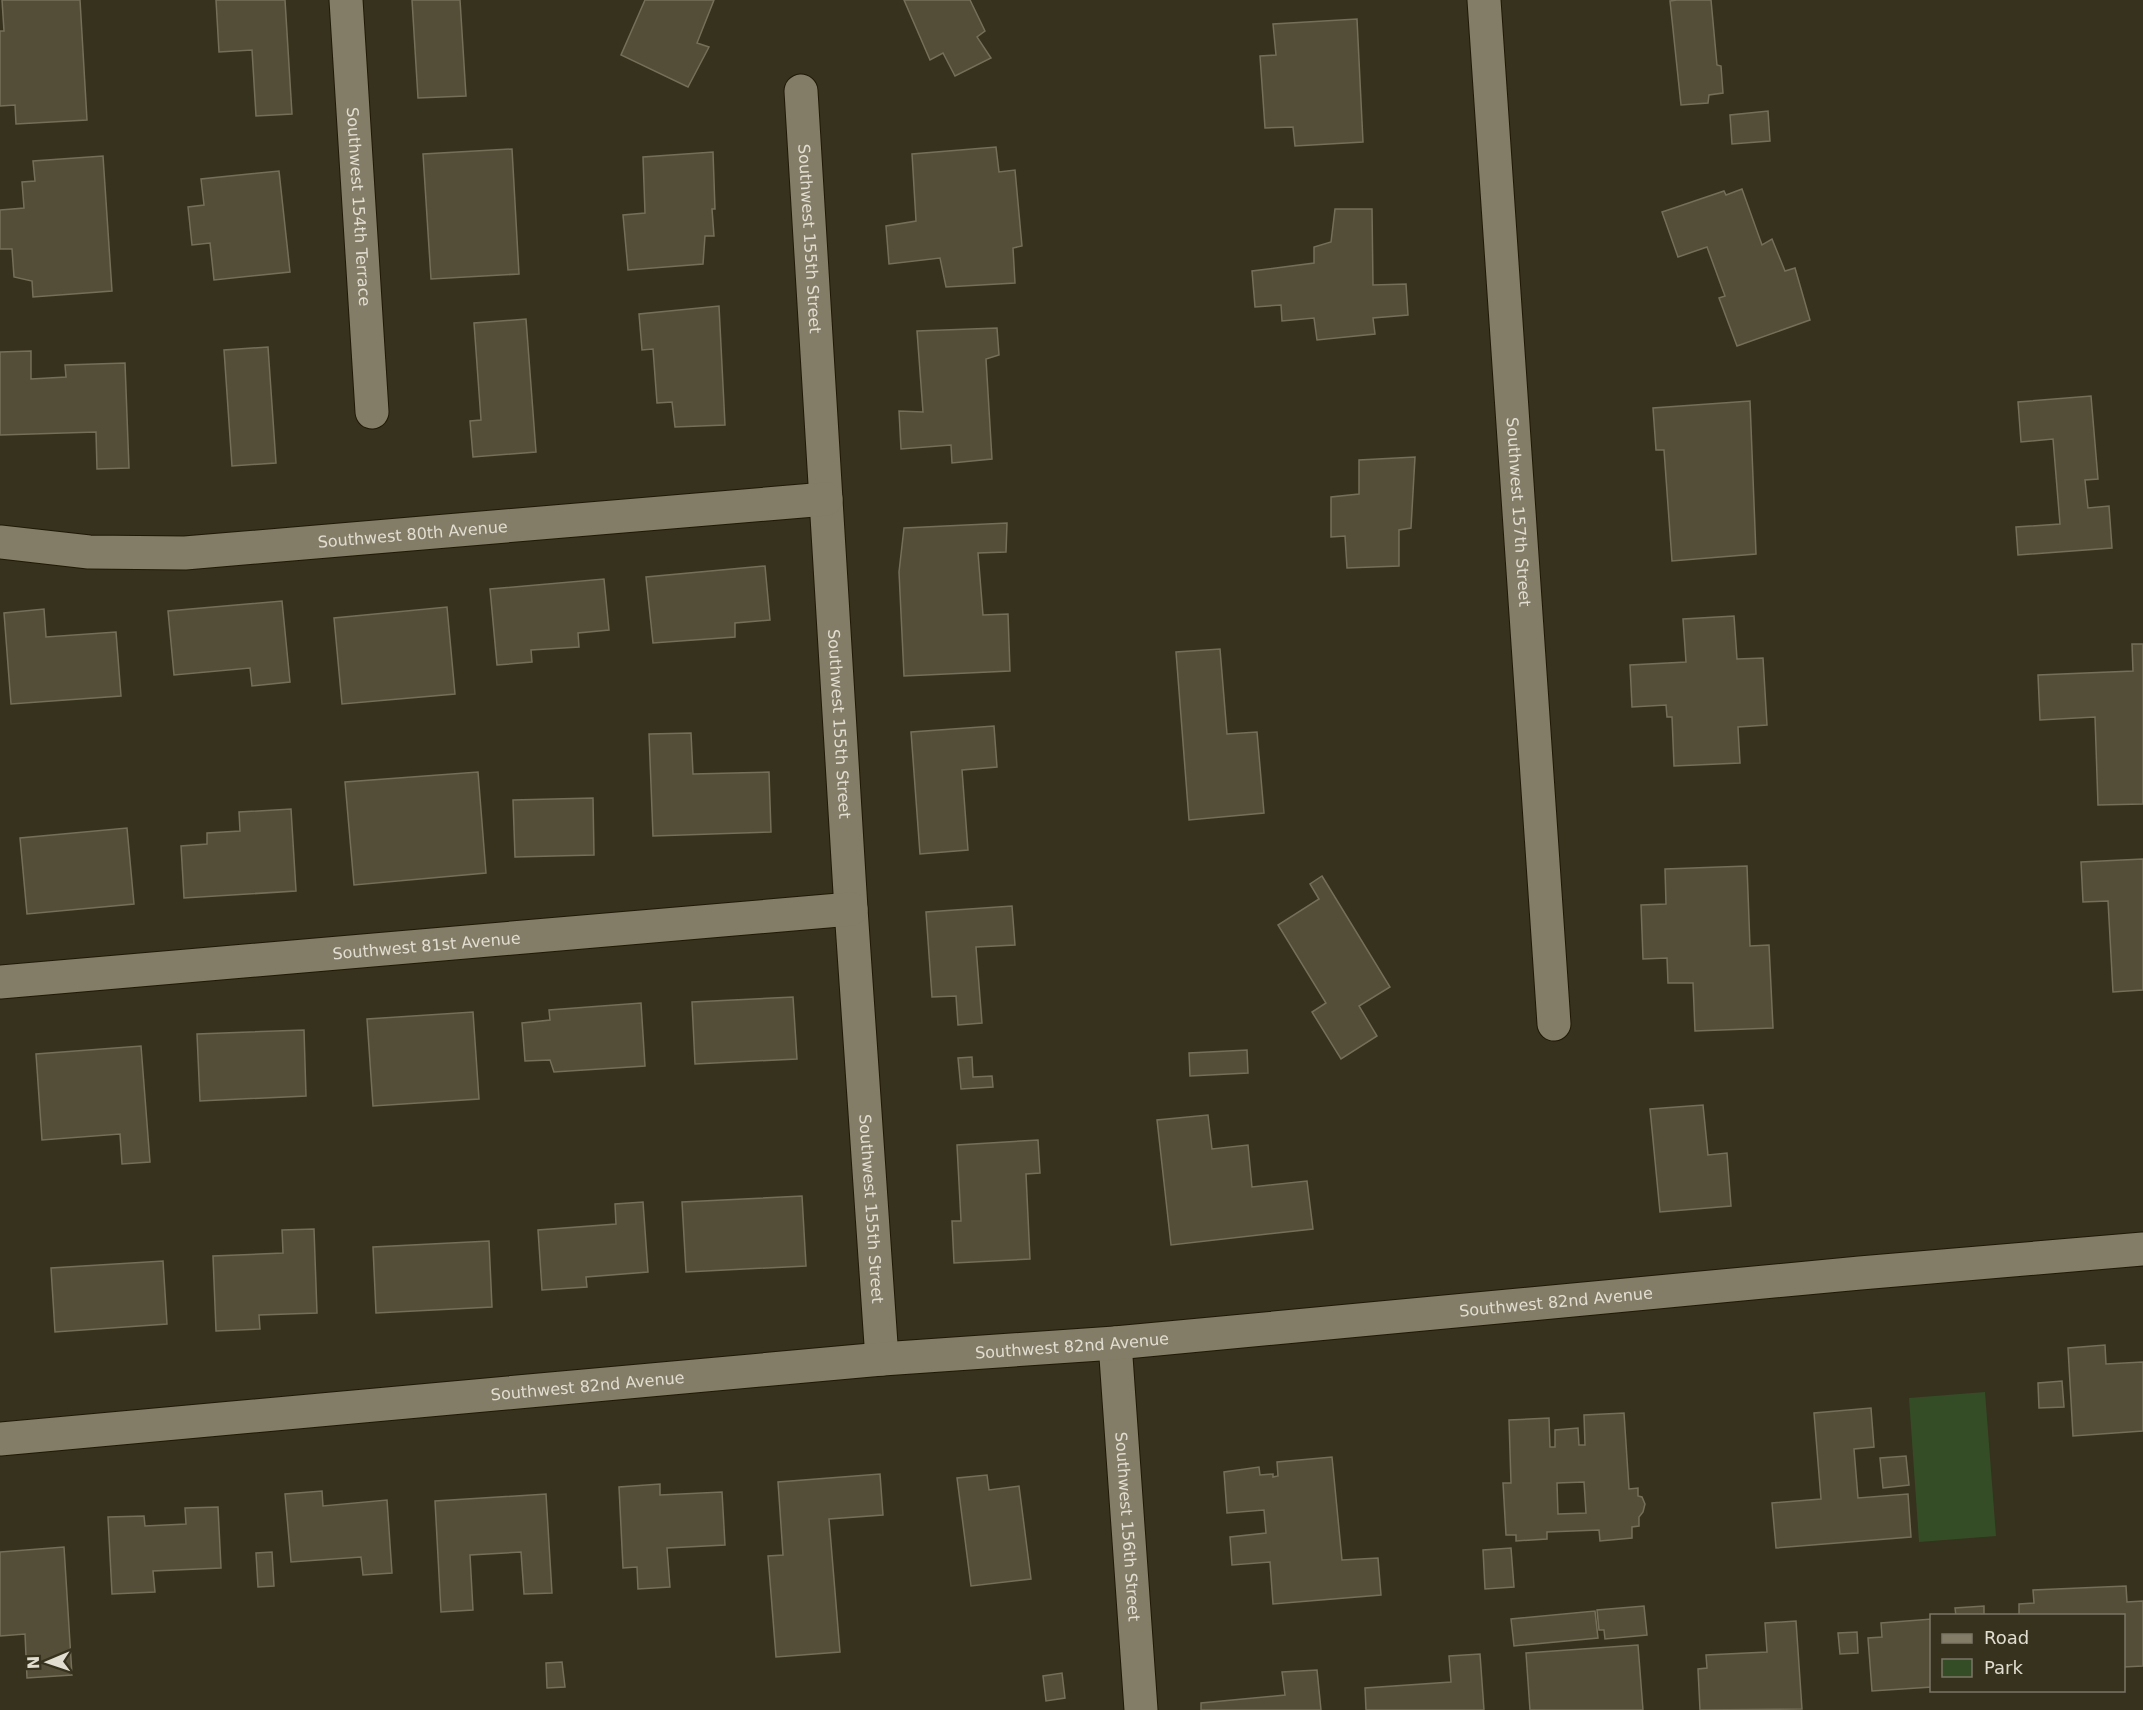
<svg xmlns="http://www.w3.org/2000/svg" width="2143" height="1710" font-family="'DejaVu Sans',sans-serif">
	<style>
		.green { fill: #344d27 }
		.building { fill: #544e39; stroke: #756f59; stroke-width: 1.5; fill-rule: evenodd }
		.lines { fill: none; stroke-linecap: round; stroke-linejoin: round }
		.street-casing { stroke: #1f1906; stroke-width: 35 }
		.secondary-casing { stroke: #1f1906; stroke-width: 35 }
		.street { stroke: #837c66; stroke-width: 33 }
		.secondary { stroke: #837c66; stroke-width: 33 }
		.labels { text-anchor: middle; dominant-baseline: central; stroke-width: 5; stroke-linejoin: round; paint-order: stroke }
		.street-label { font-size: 16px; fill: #e1ddd1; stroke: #37321d }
	</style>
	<rect width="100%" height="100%" fill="#37321d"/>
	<path class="green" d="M 1985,1392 L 1996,1536 L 1919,1542 L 1909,1398 Z"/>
	<g class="building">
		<path d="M 2,0 L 80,0 L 87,120 L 16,124 L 15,105 L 0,106 L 0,31 L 4,31 Z"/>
		<path d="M 216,0 L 285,0 L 292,114 L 256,116 L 252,50 L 219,52 Z"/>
		<path d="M 412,0 L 460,0 L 466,96 L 418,98 Z"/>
		<path d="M 645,0 L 714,0 L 697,43 L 709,47 L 688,87 L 621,55 Z"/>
		<path d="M 904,0 L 970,0 L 985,31 L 977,37 L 991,58 L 955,76 L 943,53 L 930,60 Z"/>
		<path d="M 1677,0 L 1711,0 L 1717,65 L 1721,66 L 1723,93 L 1709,95 L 1708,103 L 1681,105 L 1670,1 Z"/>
		<path d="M 1357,19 L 1363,142 L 1295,146 L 1293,127 L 1265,128 L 1260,56 L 1276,55 L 1273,24 Z"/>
		<path d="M 1768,111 L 1770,141 L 1732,144 L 1730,115 Z"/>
		<path d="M 996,147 L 999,172 L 1015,170 L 1022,246 L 1013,248 L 1015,283 L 946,287 L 940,258 L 889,264 L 886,226 L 916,221 L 912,154 Z"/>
		<path d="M 512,149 L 519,274 L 431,279 L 423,154 Z"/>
		<path d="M 713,152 L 715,209 L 712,209 L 714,236 L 705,236 L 703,264 L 628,270 L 623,215 L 645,213 L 643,157 Z"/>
		<path d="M 103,156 L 112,291 L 33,297 L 32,281 L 14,277 L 12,249 L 0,249 L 0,210 L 24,208 L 22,182 L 35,181 L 33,161 Z"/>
		<path d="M 279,171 L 290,272 L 214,280 L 210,243 L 192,245 L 188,207 L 204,205 L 201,179 Z"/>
		<path d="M 1742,189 L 1762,245 L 1772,239 L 1785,271 L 1795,268 L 1810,320 L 1737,346 L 1719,298 L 1725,296 L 1707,247 L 1678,257 L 1662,212 L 1724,191 L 1726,195 Z"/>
		<path d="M 1335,209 L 1372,209 L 1373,285 L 1406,284 L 1408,315 L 1373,318 L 1375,334 L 1317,340 L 1314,318 L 1282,321 L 1281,305 L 1255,307 L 1252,271 L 1314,263 L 1314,247 L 1331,242 Z"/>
		<path d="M 719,306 L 725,425 L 675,427 L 672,402 L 657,403 L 653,349 L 642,350 L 639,314 Z"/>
		<path d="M 526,319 L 536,452 L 473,457 L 470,421 L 481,420 L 474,323 Z"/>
		<path d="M 997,328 L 999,355 L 986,359 L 992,459 L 952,463 L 951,445 L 901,449 L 899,411 L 923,412 L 917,331 Z"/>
		<path d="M 268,347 L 276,463 L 232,466 L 224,350 Z"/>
		<path d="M 31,351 L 31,379 L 66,377 L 65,365 L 125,363 L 129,468 L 97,469 L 96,432 L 0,435 L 0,352 Z"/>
		<path d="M 2091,396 L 2098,479 L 2085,480 L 2088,508 L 2109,506 L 2112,548 L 2018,555 L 2016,527 L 2060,524 L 2053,439 L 2021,442 L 2018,402 Z"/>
		<path d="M 1750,401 L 1756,554 L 1672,561 L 1664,450 L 1656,450 L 1653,408 Z"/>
		<path d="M 1415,457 L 1411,528 L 1399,530 L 1399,566 L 1347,568 L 1345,536 L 1331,537 L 1331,497 L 1359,494 L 1359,460 Z"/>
		<path d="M 1007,523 L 1006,552 L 978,553 L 983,615 L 1008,614 L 1010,671 L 904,676 L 899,572 L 904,528 Z"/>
		<path d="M 765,566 L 770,620 L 735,623 L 735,637 L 653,643 L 646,577 Z"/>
		<path d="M 604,579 L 609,630 L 578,633 L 579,647 L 531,650 L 532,662 L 497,665 L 490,589 Z"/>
		<path d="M 282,601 L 290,682 L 252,686 L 250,668 L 174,675 L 168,611 Z"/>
		<path d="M 447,607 L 455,694 L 342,704 L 334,618 Z"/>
		<path d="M 44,609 L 46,637 L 116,632 L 121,696 L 11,704 L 4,613 Z"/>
		<path d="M 1734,616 L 1737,659 L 1763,658 L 1767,725 L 1738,727 L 1740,763 L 1674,766 L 1672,717 L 1667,717 L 1666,705 L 1632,707 L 1630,665 L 1686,662 L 1683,619 Z"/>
		<path d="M 2132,644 L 2143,644 L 2143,804 L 2098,805 L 2095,717 L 2040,720 L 2038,675 L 2133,671 Z"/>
		<path d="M 1220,649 L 1227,734 L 1257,732 L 1264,813 L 1189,820 L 1176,652 Z"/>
		<path d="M 994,726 L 997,767 L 962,770 L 968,850 L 920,854 L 911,732 Z"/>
		<path d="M 691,733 L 693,774 L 769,772 L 771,832 L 653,836 L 649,734 Z"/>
		<path d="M 478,772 L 486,873 L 354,885 L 345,782 Z"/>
		<path d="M 593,798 L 594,855 L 515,857 L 513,800 Z"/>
		<path d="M 291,809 L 296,891 L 184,898 L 181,846 L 207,844 L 207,833 L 240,831 L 239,812 Z"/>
		<path d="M 127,828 L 134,904 L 27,914 L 20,838 Z"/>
		<path d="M 2143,859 L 2143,990 L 2113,992 L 2108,901 L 2083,902 L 2081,862 Z"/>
		<path d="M 1747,866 L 1750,946 L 1769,945 L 1773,1028 L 1695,1031 L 1693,983 L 1668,983 L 1667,958 L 1643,959 L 1641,905 L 1666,904 L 1665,869 Z"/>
		<path d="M 1322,876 L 1390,987 L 1359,1006 L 1377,1036 L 1341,1059 L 1312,1012 L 1326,1003 L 1278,925 L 1319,899 L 1310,884 Z"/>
		<path d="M 1012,906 L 1015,945 L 976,947 L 982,1023 L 958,1025 L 956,996 L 932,997 L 926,912 Z"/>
		<path d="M 793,997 L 797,1059 L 695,1064 L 692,1002 Z"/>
		<path d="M 641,1003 L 645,1066 L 554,1072 L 550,1060 L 525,1061 L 522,1023 L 550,1020 L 549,1010 Z"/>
		<path d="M 473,1012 L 479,1099 L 373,1106 L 367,1019 Z"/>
		<path d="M 304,1030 L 306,1096 L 200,1101 L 197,1034 Z"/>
		<path d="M 141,1046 L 150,1162 L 122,1164 L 120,1134 L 42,1140 L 36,1054 Z"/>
		<path d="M 1247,1050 L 1248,1073 L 1190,1076 L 1189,1053 Z"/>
		<path d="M 972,1057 L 973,1077 L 992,1076 L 993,1087 L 961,1089 L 958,1058 Z"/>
		<path d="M 1703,1105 L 1708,1155 L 1727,1153 L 1731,1206 L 1660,1212 L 1650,1109 Z"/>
		<path d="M 1208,1115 L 1212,1149 L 1248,1145 L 1252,1187 L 1307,1181 L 1313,1229 L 1171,1245 L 1157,1120 Z"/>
		<path d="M 1038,1140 L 1040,1173 L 1026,1174 L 1030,1259 L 954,1263 L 952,1221 L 961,1221 L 957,1145 Z"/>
		<path d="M 802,1196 L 806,1266 L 686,1272 L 682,1202 Z"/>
		<path d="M 643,1202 L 648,1272 L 586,1277 L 587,1287 L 542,1290 L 538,1230 L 616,1224 L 615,1204 Z"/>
		<path d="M 314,1229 L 317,1313 L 259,1315 L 260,1329 L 216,1331 L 213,1256 L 283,1253 L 282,1230 Z"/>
		<path d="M 489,1241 L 492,1307 L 376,1313 L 373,1247 Z"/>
		<path d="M 163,1261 L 167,1324 L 55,1332 L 51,1268 Z"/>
		<path d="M 2105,1345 L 2106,1364 L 2143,1362 L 2143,1431 L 2073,1436 L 2068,1348 Z"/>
		<path d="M 2062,1381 L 2064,1407 L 2039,1408 L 2038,1383 Z"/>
		<path d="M 1871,1408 L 1874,1447 L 1854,1449 L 1858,1498 L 1908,1494 L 1911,1537 L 1776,1548 L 1772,1503 L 1821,1499 L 1814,1413 Z"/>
		<path d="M 1624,1413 L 1629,1489 L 1638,1488 L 1638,1496 L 1642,1497 L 1645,1504 L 1643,1512 L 1639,1517 L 1639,1526 L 1632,1527 L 1632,1538 L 1600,1541 L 1599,1530 L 1547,1532 L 1547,1539 L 1516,1541 L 1516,1535 L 1506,1535 L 1503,1483 L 1511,1483 L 1509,1420 L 1549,1418 L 1550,1447 L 1555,1447 L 1555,1430 L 1578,1428 L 1579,1445 L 1585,1445 L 1584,1415 ZM 1584,1482 L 1586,1513 L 1558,1514 L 1557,1483 Z"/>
		<path d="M 1906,1456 L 1909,1485 L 1883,1488 L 1880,1458 Z"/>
		<path d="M 1332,1457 L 1342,1560 L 1378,1558 L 1381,1595 L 1273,1604 L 1270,1562 L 1232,1565 L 1230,1537 L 1266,1533 L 1264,1510 L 1227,1513 L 1224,1472 L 1259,1467 L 1260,1475 L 1273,1474 L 1273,1477 L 1278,1476 L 1277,1462 Z"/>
		<path d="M 880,1474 L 883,1515 L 829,1519 L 840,1652 L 776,1657 L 768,1556 L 783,1555 L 778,1482 Z"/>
		<path d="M 987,1475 L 989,1490 L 1019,1486 L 1031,1579 L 971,1586 L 957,1478 Z"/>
		<path d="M 660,1484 L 660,1495 L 722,1492 L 725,1545 L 667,1548 L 670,1587 L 638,1589 L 637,1567 L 623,1568 L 619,1487 Z"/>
		<path d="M 322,1491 L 323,1506 L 387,1500 L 392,1573 L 363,1575 L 361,1557 L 291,1562 L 285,1494 Z"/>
		<path d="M 546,1494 L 552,1593 L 524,1594 L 521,1552 L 470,1555 L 473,1610 L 441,1612 L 435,1501 Z"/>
		<path d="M 218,1507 L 221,1568 L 153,1571 L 155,1592 L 112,1594 L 108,1517 L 144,1516 L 145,1526 L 186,1524 L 185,1508 Z"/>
		<path d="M 64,1547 L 72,1675 L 27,1678 L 25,1634 L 0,1636 L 0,1552 Z"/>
		<path d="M 1511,1548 L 1514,1587 L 1485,1589 L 1483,1550 Z"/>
		<path d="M 272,1552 L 274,1586 L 258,1587 L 256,1553 Z"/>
		<path d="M 2126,1586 L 2127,1602 L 2143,1601 L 2143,1666 L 2124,1667 L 2124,1616 L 2019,1616 L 2019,1604 L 2034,1603 L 2033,1590 Z"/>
		<path d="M 1644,1606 L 1647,1635 L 1605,1639 L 1604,1630 L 1599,1630 L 1597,1610 Z"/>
		<path d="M 1984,1606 L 1984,1616 L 1956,1616 L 1955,1608 Z"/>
		<path d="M 1595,1611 L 1598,1638 L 1514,1646 L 1511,1619 Z"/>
		<path d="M 1932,1619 L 1932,1687 L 1872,1691 L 1868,1638 L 1882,1637 L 1881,1623 Z"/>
		<path d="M 1796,1621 L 1802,1709 L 1700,1710 L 1698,1669 L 1707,1668 L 1706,1655 L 1767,1652 L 1765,1623 Z"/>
		<path d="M 1857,1632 L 1858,1653 L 1840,1654 L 1838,1633 Z"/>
		<path d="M 1638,1645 L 1643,1710 L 1530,1710 L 1526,1653 Z"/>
		<path d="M 1480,1654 L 1484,1710 L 1366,1710 L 1365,1688 L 1451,1682 L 1449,1656 Z"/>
		<path d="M 562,1662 L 565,1687 L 547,1688 L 546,1663 Z"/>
		<path d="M 1317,1670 L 1321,1710 L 1201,1710 L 1201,1703 L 1285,1695 L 1282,1672 Z"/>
		<path d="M 1062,1673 L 1065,1698 L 1046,1701 L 1043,1676 Z"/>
	</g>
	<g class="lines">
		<defs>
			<g id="street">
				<path id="s1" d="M 346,0 L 372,412"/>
				<path id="s2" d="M 1484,0 L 1554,1024"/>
				<path id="s3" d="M 801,91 L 851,909 L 882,1359"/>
				<path id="s4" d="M 0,542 L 89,552 L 185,553 L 826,499"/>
				<path id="s5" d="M 0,982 L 851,909"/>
				<path id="s6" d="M 1115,1343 L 1141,1710"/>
			</g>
			<g id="secondary">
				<path id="s7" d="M 0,1439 L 882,1359 L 1115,1343 L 1860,1273 L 2143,1249"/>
			</g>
		</defs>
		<use href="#street" class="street-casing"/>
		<use href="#secondary" class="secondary-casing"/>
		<use href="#street" class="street"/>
		<use href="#secondary" class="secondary"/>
	</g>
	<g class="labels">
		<g class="street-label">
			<text stroke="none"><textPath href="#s1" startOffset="207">Southwest 154th Terrace</textPath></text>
			<text stroke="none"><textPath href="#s3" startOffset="148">Southwest 155th Street</textPath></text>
			<text stroke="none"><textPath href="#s2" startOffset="513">Southwest 157th Street</textPath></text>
			<text stroke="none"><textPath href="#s4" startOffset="414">Southwest 80th Avenue</textPath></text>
			<text stroke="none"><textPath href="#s3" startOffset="634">Southwest 155th Street</textPath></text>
			<text stroke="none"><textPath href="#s5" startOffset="428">Southwest 81st Avenue</textPath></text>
			<text stroke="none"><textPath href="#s3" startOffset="1120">Southwest 155th Street</textPath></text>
			<text stroke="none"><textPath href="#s7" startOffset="1562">Southwest 82nd Avenue</textPath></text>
			<text stroke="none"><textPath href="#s7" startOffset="1076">Southwest 82nd Avenue</textPath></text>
			<text stroke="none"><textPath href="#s7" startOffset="590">Southwest 82nd Avenue</textPath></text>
			<text stroke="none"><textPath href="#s6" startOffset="184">Southwest 156th Street</textPath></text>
		</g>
	</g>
	<rect x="1930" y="1614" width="195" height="78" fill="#37321d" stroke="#7b7665" stroke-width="1.5"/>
	<rect x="1942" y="1634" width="30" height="9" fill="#837c66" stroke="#7b7665" stroke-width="1.5"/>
	<text x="1984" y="1644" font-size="18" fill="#e1ddd1">Road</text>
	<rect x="1942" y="1659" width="30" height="18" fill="#344d27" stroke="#7b7665" stroke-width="1.5"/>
	<text x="1984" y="1674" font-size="18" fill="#e1ddd1">Park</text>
	<g transform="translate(48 1662) rotate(268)" stroke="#37321d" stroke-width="4.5" paint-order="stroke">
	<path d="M0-4.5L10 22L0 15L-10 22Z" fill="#e1ddd1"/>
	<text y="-9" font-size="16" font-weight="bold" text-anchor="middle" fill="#e1ddd1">N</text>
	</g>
</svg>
